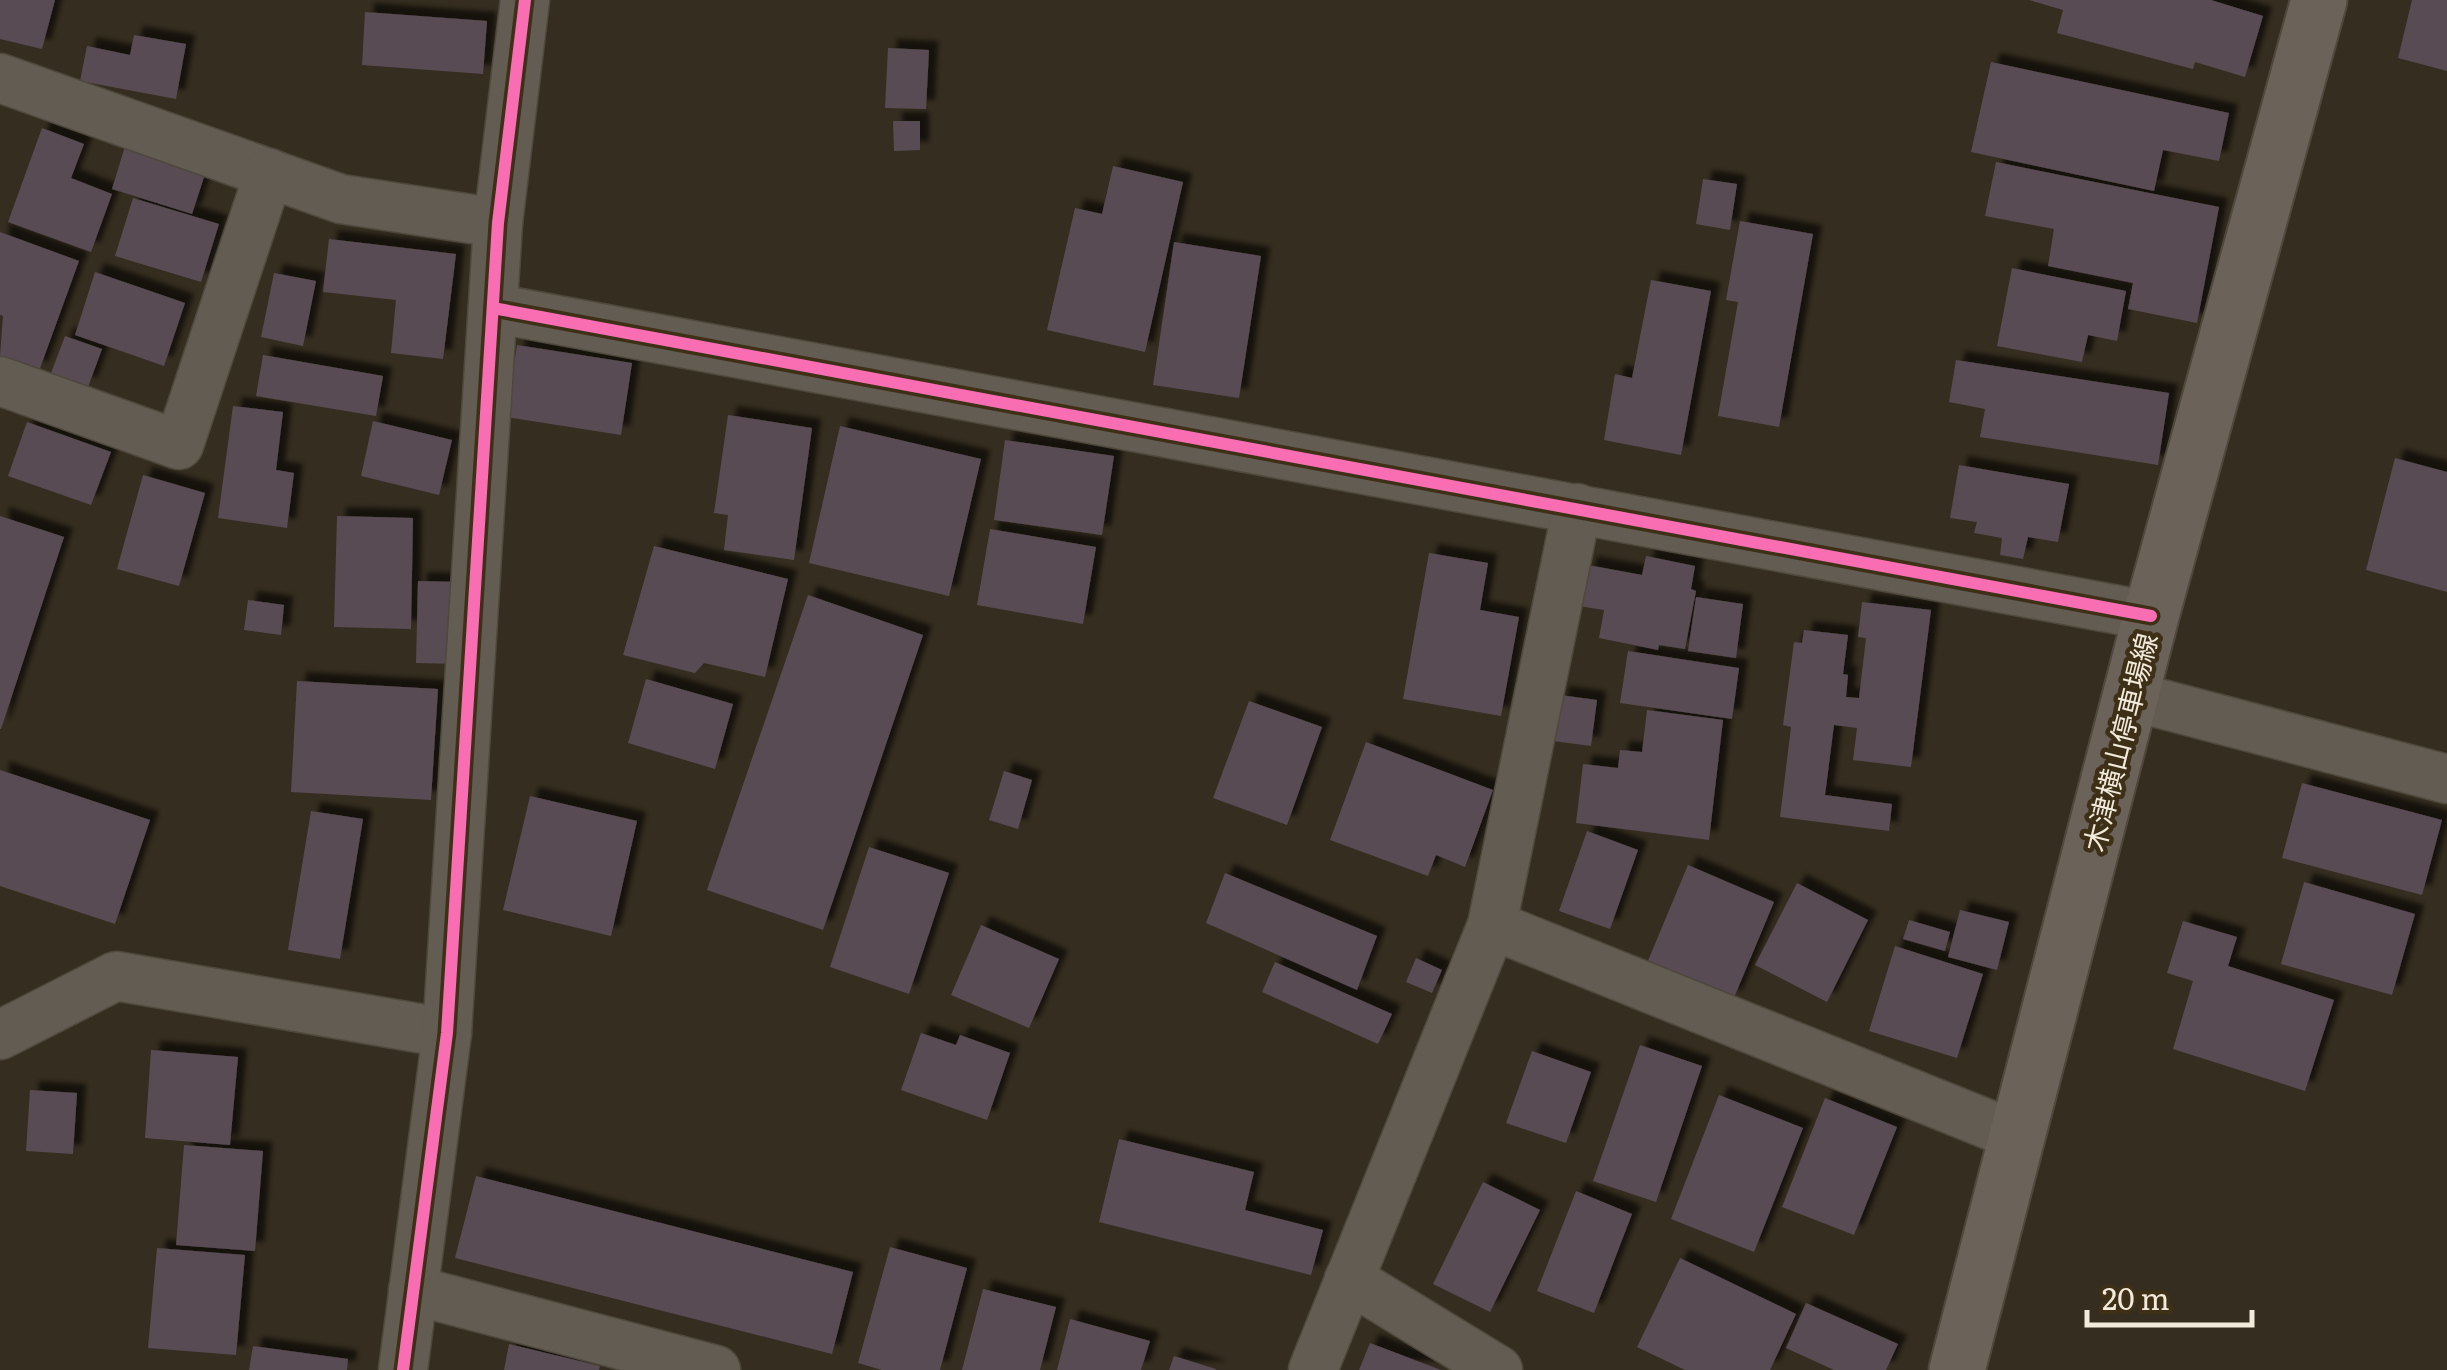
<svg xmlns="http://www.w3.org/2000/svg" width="2447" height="1370" font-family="Literata,'Noto Sans JP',serif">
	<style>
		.building { fill: #594b53; filter: url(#shadow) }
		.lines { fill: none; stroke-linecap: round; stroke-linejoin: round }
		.minor-casing { stroke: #4f483d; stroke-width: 51 }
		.secondary-casing { stroke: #4f483d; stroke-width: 59 }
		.minor { stroke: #625c52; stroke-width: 48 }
		.secondary { stroke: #6b635a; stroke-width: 55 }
		.cycleway-casing { stroke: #3d3017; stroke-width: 19 }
		.cycleway { stroke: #f96db3; stroke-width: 12 }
		.labels { text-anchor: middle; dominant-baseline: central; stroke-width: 9; stroke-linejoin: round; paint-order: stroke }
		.street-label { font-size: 28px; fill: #f2eadb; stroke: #3d3017 }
	</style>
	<defs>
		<filter id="shadow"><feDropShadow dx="9" dy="-9" stdDeviation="2.5" flood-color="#0009"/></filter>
	</defs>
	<rect width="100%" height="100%" fill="#352d1f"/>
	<g class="building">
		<path d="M 0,0 L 55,0 L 42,49 L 0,39 Z"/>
		<path d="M 2029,0 L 2211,0 L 2263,16 L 2245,77 L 2195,62 L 2193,69 L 2057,33 L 2063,10 Z"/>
		<path d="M 2412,0 L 2447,0 L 2447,71 L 2398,58 Z"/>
		<path d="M 365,12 L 487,21 L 483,74 L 362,65 Z"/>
		<path d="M 134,35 L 186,44 L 176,99 L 80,81 L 87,46 L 130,55 Z"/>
		<path d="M 888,48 L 929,50 L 926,109 L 885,108 Z"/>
		<path d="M 1991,62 L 2229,113 L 2219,161 L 2163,150 L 2154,191 L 1971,152 Z"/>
		<path d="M 893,121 L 920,121 L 920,150 L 894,151 Z"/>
		<path d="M 42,128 L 84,144 L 71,178 L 112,194 L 91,252 L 8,222 Z"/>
		<path d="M 126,143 L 207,168 L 192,214 L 112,189 Z"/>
		<path d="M 1996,162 L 2219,207 L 2197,323 L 2128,309 L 2133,283 L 2048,266 L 2054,229 L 1985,216 Z"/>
		<path d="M 1113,166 L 1183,182 L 1145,352 L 1047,330 L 1075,208 L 1102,214 Z"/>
		<path d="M 1703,179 L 1737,184 L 1730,230 L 1696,224 Z"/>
		<path d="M 133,198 L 219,224 L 201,282 L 115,256 Z"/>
		<path d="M 1740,221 L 1813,234 L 1779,427 L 1718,416 L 1738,302 L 1726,300 Z"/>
		<path d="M 0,232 L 79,261 L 39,371 L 0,356 L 3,316 L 0,315 Z"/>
		<path d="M 329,239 L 456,254 L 443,359 L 391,353 L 396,300 L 323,292 Z"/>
		<path d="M 1174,242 L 1261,256 L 1239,398 L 1153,385 Z"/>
		<path d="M 2012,268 L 2126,291 L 2117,341 L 2088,335 L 2082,362 L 1997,346 Z"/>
		<path d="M 95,272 L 185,303 L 164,366 L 75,335 Z"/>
		<path d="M 274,273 L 316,281 L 303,346 L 261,337 Z"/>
		<path d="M 1651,280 L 1711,291 L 1681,455 L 1604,440 L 1615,374 L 1632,378 Z"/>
		<path d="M 65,336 L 102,349 L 88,387 L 51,373 Z"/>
		<path d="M 517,345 L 632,363 L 621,435 L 506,417 Z"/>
		<path d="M 263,355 L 383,376 L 376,416 L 256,396 Z"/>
		<path d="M 1956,360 L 2169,393 L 2158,465 L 1980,437 L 1985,409 L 1949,402 Z"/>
		<path d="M 233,406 L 283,412 L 276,470 L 294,473 L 287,528 L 218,518 Z"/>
		<path d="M 728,415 L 812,428 L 794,560 L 724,550 L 728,515 L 714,513 Z"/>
		<path d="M 373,421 L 452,440 L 439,495 L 361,476 Z"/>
		<path d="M 27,422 L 111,452 L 91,505 L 8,476 Z"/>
		<path d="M 840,426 L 981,459 L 949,596 L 809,563 Z"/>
		<path d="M 1005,440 L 1114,456 L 1102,535 L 994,520 Z"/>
		<path d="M 2395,458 L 2447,472 L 2447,592 L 2366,570 Z"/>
		<path d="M 1959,465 L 2069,484 L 2058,542 L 2028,537 L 2023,559 L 2000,555 L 2002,538 L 1974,533 L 1977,522 L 1950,518 Z"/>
		<path d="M 143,475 L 205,493 L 179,586 L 117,569 Z"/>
		<path d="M 0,516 L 64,537 L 1,729 L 0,729 Z"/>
		<path d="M 337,516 L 413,518 L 411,629 L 334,627 Z"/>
		<path d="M 990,529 L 1096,547 L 1083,624 L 977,605 Z"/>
		<path d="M 654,546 L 788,579 L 765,677 L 704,663 L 695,673 L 623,655 Z"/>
		<path d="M 1429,553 L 1488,563 L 1480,610 L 1519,617 L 1501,716 L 1403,699 Z"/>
		<path d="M 1646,556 L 1695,566 L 1691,589 L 1696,591 L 1685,649 L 1659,645 L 1658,650 L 1599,638 L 1604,610 L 1579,606 L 1588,565 L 1642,575 Z"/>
		<path d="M 418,581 L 462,582 L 460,664 L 416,663 Z"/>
		<path d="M 808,595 L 923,635 L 823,930 L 707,890 Z"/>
		<path d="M 1696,597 L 1743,604 L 1736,658 L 1688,651 Z"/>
		<path d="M 248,600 L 284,605 L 281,635 L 244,630 Z"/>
		<path d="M 1862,602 L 1931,610 L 1911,767 L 1853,760 L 1857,728 L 1834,725 L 1825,795 L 1892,804 L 1889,831 L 1780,817 L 1791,727 L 1783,725 L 1794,642 L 1802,643 L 1804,630 L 1848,635 L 1843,674 L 1848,675 L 1846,697 L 1859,698 L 1866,638 L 1858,637 Z"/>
		<path d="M 1628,651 L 1739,668 L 1732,719 L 1620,703 Z"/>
		<path d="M 646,679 L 733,704 L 715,769 L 628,743 Z"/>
		<path d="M 297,681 L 438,689 L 431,800 L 291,792 Z"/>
		<path d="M 1560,695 L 1597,700 L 1591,746 L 1553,741 Z"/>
		<path d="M 1249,701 L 1322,727 L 1287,825 L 1213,798 Z"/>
		<path d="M 1647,710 L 1723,720 L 1709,840 L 1576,823 L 1583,764 L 1618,768 L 1620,750 L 1642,752 Z"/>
		<path d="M 1366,742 L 1493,790 L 1465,867 L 1436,855 L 1428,876 L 1330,840 Z"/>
		<path d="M 0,770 L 150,820 L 115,924 L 0,886 Z"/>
		<path d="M 1004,771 L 1032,780 L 1018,829 L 989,820 Z"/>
		<path d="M 2302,783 L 2442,820 L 2422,895 L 2282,858 Z"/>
		<path d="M 530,796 L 637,821 L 611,936 L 503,910 Z"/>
		<path d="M 311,811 L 363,819 L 340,959 L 288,950 Z"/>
		<path d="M 1587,831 L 1638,850 L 1610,929 L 1559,911 Z"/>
		<path d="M 869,847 L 949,873 L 909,994 L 830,967 Z"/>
		<path d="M 1688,865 L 1774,902 L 1733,1000 L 1647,963 Z"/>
		<path d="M 1225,873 L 1377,936 L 1357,990 L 1206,923 Z"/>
		<path d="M 2304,882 L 2415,914 L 2392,995 L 2281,964 Z"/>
		<path d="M 1797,883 L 1868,920 L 1827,1002 L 1755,965 Z"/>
		<path d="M 1960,910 L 2009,922 L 1997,970 L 1948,957 Z"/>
		<path d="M 1909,920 L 1950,932 L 1945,951 L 1903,939 Z"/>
		<path d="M 2183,921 L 2237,937 L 2228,966 L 2334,1000 L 2305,1091 L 2173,1049 L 2193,981 L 2167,973 Z"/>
		<path d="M 981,925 L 1059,959 L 1029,1028 L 951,995 Z"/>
		<path d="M 1895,946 L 1983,974 L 1957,1058 L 1869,1031 Z"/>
		<path d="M 1416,958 L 1442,970 L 1432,993 L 1406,982 Z"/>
		<path d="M 1275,962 L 1392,1014 L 1378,1044 L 1262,992 Z"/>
		<path d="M 921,1033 L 956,1045 L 960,1035 L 1010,1053 L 987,1120 L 901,1090 Z"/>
		<path d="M 1640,1045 L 1702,1066 L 1656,1202 L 1593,1181 Z"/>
		<path d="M 151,1050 L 238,1057 L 230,1145 L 145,1138 Z"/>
		<path d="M 1532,1051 L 1591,1072 L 1566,1143 L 1506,1123 Z"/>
		<path d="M 30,1090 L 77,1093 L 73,1154 L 26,1151 Z"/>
		<path d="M 1719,1095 L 1803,1128 L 1754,1252 L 1671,1219 Z"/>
		<path d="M 1825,1098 L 1897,1127 L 1854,1235 L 1782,1207 Z"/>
		<path d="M 1119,1139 L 1254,1172 L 1245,1210 L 1323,1230 L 1311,1275 L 1099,1222 Z"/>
		<path d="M 184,1145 L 263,1151 L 255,1251 L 176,1245 Z"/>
		<path d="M 476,1176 L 853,1272 L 832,1354 L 455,1258 Z"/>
		<path d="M 1483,1182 L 1540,1210 L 1490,1312 L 1433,1284 Z"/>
		<path d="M 1576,1191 L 1632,1214 L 1594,1313 L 1537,1291 Z"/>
		<path d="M 890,1247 L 967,1268 L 940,1370 L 882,1370 L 858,1363 Z"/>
		<path d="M 157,1248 L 245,1255 L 236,1355 L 148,1348 Z"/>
		<path d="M 1680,1258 L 1796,1314 L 1770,1370 L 1685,1370 L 1637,1347 Z"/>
		<path d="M 983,1289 L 1056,1307 L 1040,1370 L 962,1370 Z"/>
		<path d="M 1806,1303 L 1898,1344 L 1886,1370 L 1834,1370 L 1786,1348 Z"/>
		<path d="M 1070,1319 L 1150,1341 L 1141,1370 L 1057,1370 Z"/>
		<path d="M 1370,1343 L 1441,1370 L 1359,1370 Z"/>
		<path d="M 509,1344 L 600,1366 L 599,1370 L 504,1370 Z"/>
		<path d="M 253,1346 L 348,1359 L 347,1370 L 249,1370 Z"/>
		<path d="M 1174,1356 L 1216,1369 L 1216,1370 L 1169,1370 Z"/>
	</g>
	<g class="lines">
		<defs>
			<g id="minor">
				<path d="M 0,78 L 341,199 L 498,223"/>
				<path d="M 493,308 L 2151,616"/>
				<path d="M 0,381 L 179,445 L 269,173"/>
				<path d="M 2131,696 L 2447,779"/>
				<path d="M 1492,925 L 2017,1136"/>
				<path d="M 0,1035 L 116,976 L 447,1033"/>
				<path d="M 1349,1279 L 1498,1370"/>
				<path d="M 413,1290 L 716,1370"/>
				<path d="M 403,1370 L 447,1033 L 498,223 L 525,0"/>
				<path d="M 1313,1370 L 1492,925 L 1577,508"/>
			</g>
			<path id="secondary" d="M 1957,1370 L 2151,616 L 2319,0"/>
		</defs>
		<use href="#minor" class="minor-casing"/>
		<use href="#secondary" class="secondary-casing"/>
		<use href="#minor" class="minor"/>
		<use href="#secondary" class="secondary"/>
		<defs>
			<g id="cycleway">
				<path d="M 493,308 L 2151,616"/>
				<path d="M 403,1370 L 447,1033 L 498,223 L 525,0"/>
			</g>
		</defs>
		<use href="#cycleway" class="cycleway-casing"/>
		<use href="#cycleway" class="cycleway"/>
	</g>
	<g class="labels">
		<g class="street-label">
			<text transform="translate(2119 742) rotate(-76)">木津横山停車場線</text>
		</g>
	</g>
	<path d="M2087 1310v15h165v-15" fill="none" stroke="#f2eadb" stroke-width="5"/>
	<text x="2102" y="1310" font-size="30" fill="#f2eadb" stroke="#3d3017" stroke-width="8" paint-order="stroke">20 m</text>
</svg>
